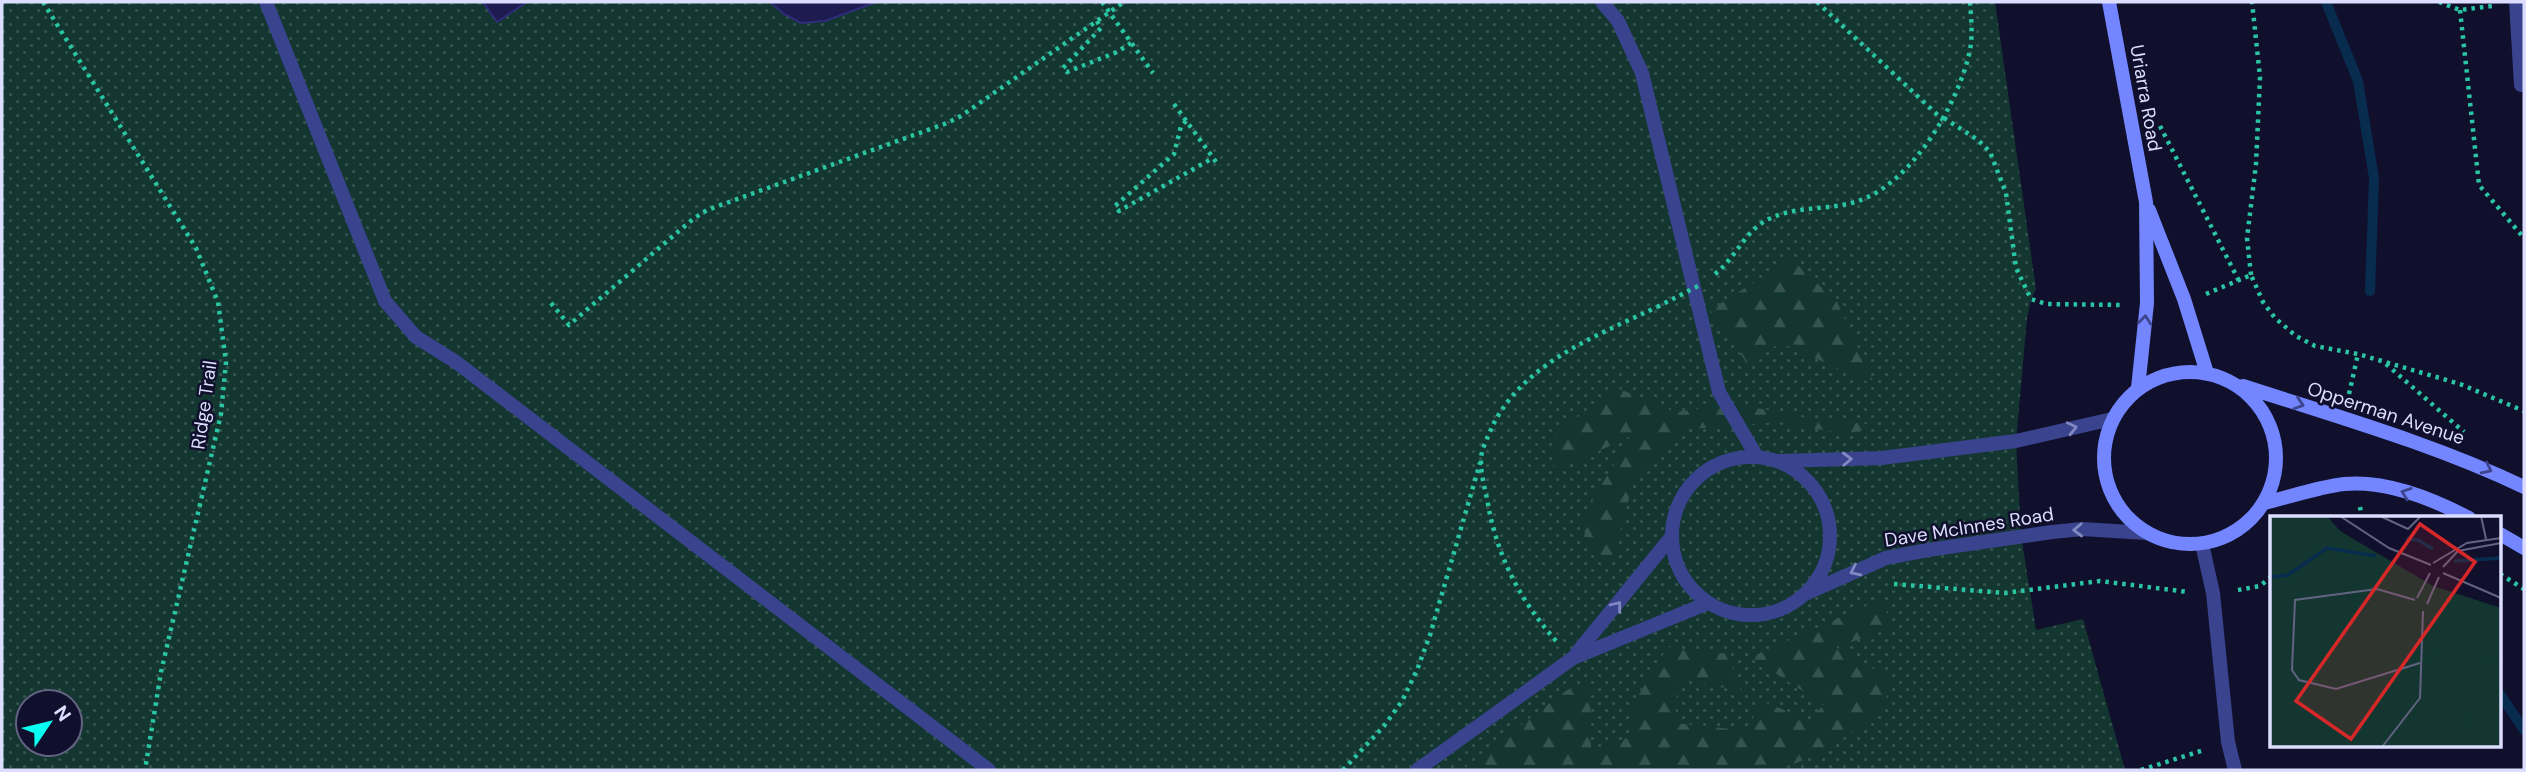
<svg xmlns="http://www.w3.org/2000/svg" width="2526" height="772" font-family="'DM Sans',sans-serif">
	<style>
		.grass { fill: url(#grass-dots); fill-rule: evenodd }
		.forest { fill: url(#forest-firs) }
		.lines { fill: none; stroke-linecap: round; stroke-linejoin: round }
		.stream { stroke: #082c4e; stroke-width: 10 }
		.building { fill: #1d1b4f; stroke: #2f2c7c; stroke-width: 2 }
		.path { stroke: #2ac5a3; stroke-width: 4.5; stroke-dasharray: 3.5 5; stroke-linecap: butt }
		.lane { stroke: #39438e; stroke-width: 14 }
		.street { stroke: #39438e; stroke-width: 14 }
		.secondary { stroke: #7386ff; stroke-width: 14 }
		.path-bridge { stroke: #2ac5a3; stroke-width: 4.5; stroke-dasharray: 3.5 5; stroke-linecap: butt }
		.oneway { stroke: #3d458c }
		.oneway2 { stroke: #8288c1 }
		.labels { text-anchor: middle; dominant-baseline: central; stroke-width: 5; stroke-linejoin: round; paint-order: stroke }
		.street-label { font-size: 19px; fill: #dcddff; stroke: #10102d }
		.inset-river { fill: none; stroke: #082c4e; stroke-width: 3.5 }
		.inset-road { fill: none; stroke: #626281; stroke-width: 2 }
		.view { fill: #d62828; fill-opacity: 0.15; stroke: #d62828; stroke-width: 3.5 }
		.inset-edge { fill: none; stroke: #dcddff; stroke-width: 3.5 }
	</style>
	<defs>
		<pattern id="grass-dots" width="8" height="8" patternUnits="userSpaceOnUse" patternTransform="scale(1.75)"><rect width="8" height="8" fill="#133730"/><path d="M2 2h.1M6 6h.1" fill="none" stroke="#35544f" stroke-width="1.8" stroke-linecap="round"/></pattern>
		<pattern id="forest-firs" width="22" height="20" patternUnits="userSpaceOnUse" patternTransform="scale(1.75)"><rect width="22" height="20" fill="#133730"/><path d="M5 1l3.5 6h-7zM16 11l3.5 6h-7z" fill="#35544f"/></pattern>
	</defs>
	<rect width="100%" height="100%" fill="#10102d"/>
	<path class="grass" d="M 2,2 L 1995,2 L 2036,289 L 2031,299 L 2027,318 L 2016,441 L 2021,535 L 2036,630 L 2083,619 L 2125,770 L 2,770 ZM 28,702 L 70,702 L 70,744 L 28,744 Z"/>
	<g class="forest">
		<path d="M 1791,259 L 1837,302 L 1875,385 L 1781,343 L 1746,362 L 1710,310 Z"/>
		<path d="M 1615,387 L 1675,412 L 1737,404 L 1807,418 L 1886,426 L 1844,434 L 1779,422 L 1690,429 L 1634,479 L 1611,567 L 1588,544 L 1581,519 L 1631,436 L 1553,472 L 1557,434 Z"/>
		<path d="M 1882,599 L 1892,628 L 1836,647 L 1892,680 L 1881,713 L 1818,755 L 1776,770 L 1462,770 L 1567,690 L 1590,683 L 1591,750 L 1630,737 L 1634,701 L 1668,647 L 1728,654 L 1741,692 L 1678,677 L 1675,723 L 1749,731 L 1759,700 L 1809,720 L 1824,705 L 1751,657 Z"/>
	</g>
	<g class="lines">
		<g class="stream">
			<path d="M 2326,2 L 2358,81 L 2374,178 L 2370,291"/>
			<path d="M 2500,694 L 2524,730"/>
		</g>
	</g>
	<g class="building">
		<path d="M 483,2 L 527,2 L 497,22 Z"/>
		<path d="M 770,2 L 876,2 L 825,21 L 801,23 L 784,14 Z"/>
	</g>
	<g class="lines">
		<g class="path">
			<path d="M 43,2 L 196,248 L 218,302 L 226,362 L 221,414 L 161,672 L 145,770"/>
			<path d="M 1102,2 L 1153,73"/>
			<path d="M 1817,2 L 1943,120"/>
			<path d="M 2439,2 L 2460,10 L 2492,6"/>
			<path d="M 2460,10 L 2479,185 L 2524,238"/>
			<path d="M 1097,21 L 1101,28 L 1063,68 L 1067,72 L 1117,52 L 1131,43"/>
			<path d="M 1174,104 L 1219,166"/>
			<path d="M 1944,118 L 1978,140 L 1990,152 L 2006,193 L 2016,268 L 2031,299 L 2046,304 L 2122,305"/>
			<path d="M 1186,121 L 1181,126 L 1174,154 L 1115,206 L 1119,211 L 1213,158"/>
			<path d="M 2160,126 L 2239,281"/>
			<path d="M 1715,274 C 1736,258 1746,228 1771,218 C 1797,206 1828,210 1855,202 C 1911,186 1959,103 1970,50 C 1973,34 1971,17 1970,2"/>
			<path d="M 2251,275 L 2247,238 L 2256,164 L 2260,77 L 2252,2"/>
			<path d="M 2206,294 L 2251,275 L 2263,302 L 2275,318 L 2296,336 L 2315,346 L 2358,354 L 2460,384 L 2524,411"/>
			<path d="M 551,303 L 569,325 L 693,219 L 707,210 L 947,123 L 961,116 L 1124,2"/>
			<path d="M 2386,364 L 2464,432"/>
			<path d="M 2349,394 L 2358,354"/>
			<path d="M 2360,507 L 2362,518"/>
			<path d="M 2500,574 L 2524,589"/>
			<path d="M 1894,584 L 2005,593 L 2100,581 L 2188,592"/>
			<path d="M 2238,590 L 2260,586 L 2272,576"/>
			<path d="M 1556,641 C 1521,601 1500,562 1489,510 C 1487,495 1481,478 1481,462 C 1480,451 1488,437 1492,427 C 1523,363 1596,336 1657,307"/>
			<path d="M 1343,770 L 1384,726 L 1402,701 L 1417,670 L 1430,635 L 1480,463"/>
			<path d="M 2141,770 L 2204,750"/>
		</g>
		<g class="lane">
			<path d="M 266,2 L 385,301 L 416,337 L 456,362 L 989,770"/>
			<path d="M 1602,2 L 1618,21 L 1642,73 L 1719,392 L 1757,457"/>
			<path d="M 2516,2 L 2521,85"/>
			<path d="M 2202,544 L 2213,593 L 2228,742 L 2235,770"/>
			<path d="M 1576,654 L 1672,536"/>
			<path d="M 1417,770 L 1573,658 L 1708,603"/>
		</g>
		<g class="street">
			<circle cx="1751" cy="536" r="79"/>
			<path d="M 1779,461 L 1882,458 L 2016,441 L 2112,419"/>
			<path d="M 1807,593 L 1886,558 L 1928,550 L 2052,532 L 2082,529 L 2146,533"/>
		</g>
		<g class="secondary">
			<path d="M 2109,2 L 2146,202 L 2147,303 L 2138,388"/>
			<path d="M 2149,210 L 2184,299 L 2207,373"/>
			<circle cx="2190" cy="458" r="86"/>
			<path d="M 2243,386 C 2338,417 2434,444 2524,487"/>
			<path d="M 2264,503 C 2290,497 2318,487 2344,484 C 2386,480 2433,499 2469,518"/>
			<path d="M 2500,534 L 2524,548"/>
		</g>
		<path class="path-bridge" d="M 1657,307 L 1700,285"/>
	</g>
	<defs><path id="oneway-chevron" d="M-2-3.5L2.5 0L-2 3.5" fill="none" stroke-width="1.6" stroke-linecap="round" stroke-linejoin="round" transform="scale(1.75)"/></defs>
	<g class="oneway">
		<use href="#oneway-chevron" transform="translate(2145 320) rotate(-84)"/>
		<use href="#oneway-chevron" transform="translate(2299 404) rotate(18)"/>
		<use href="#oneway-chevron" transform="translate(2487 469) rotate(26)"/>
		<use href="#oneway-chevron" transform="translate(2406 493) rotate(-161)"/>
	</g>
	<g class="oneway2">
		<use href="#oneway-chevron" transform="translate(2072 428) rotate(-13)"/>
		<use href="#oneway-chevron" transform="translate(1847 459) rotate(-2)"/>
		<use href="#oneway-chevron" transform="translate(2078 530) rotate(178)"/>
		<use href="#oneway-chevron" transform="translate(1855 571) rotate(154)"/>
		<use href="#oneway-chevron" transform="translate(1617 606) rotate(-52)"/>
	</g>
	<g class="labels">
		<g class="street-label">
			<text transform="translate(2146 98) rotate(80)">Uriarra Road</text>
			<text transform="translate(204 405) rotate(-82)">Ridge Trail</text>
			<text transform="translate(2386 413) rotate(18)">Opperman Avenue</text>
			<text transform="translate(1969 527) rotate(-9)">Dave McInnes Road</text>
		</g>
	</g>
	<g transform="translate(2270 516)">
		<rect width="231" height="231" fill="#10102d"/>
		<path d="M 0,0 L 57,0 L 70,15 L 163,70 L 231,92 L 231,231 L 0,231 Z" fill="#133730"/>
		<path d="M 161,83 L 169,88 L 168,99 L 172,101 L 170,137 L 152,144 L 152,107 L 158,107 L 154,100 L 161,97 L 160,103 L 166,94 L 158,95 ZM 213,140 L 231,148 L 231,163 L 206,158 ZM 181,164 L 206,164 L 219,192 L 214,220 L 220,222 L 231,215 L 231,227 L 213,231 L 197,213 L 195,202 L 202,199 L 182,177 Z" fill="#133730"/>
		<path class="inset-river" d="M 136,23 L 148,24 L 163,33M 184,45 L 231,42M 0,61 L 18,59 L 57,32 L 106,40"/>
		<path class="inset-road" d="M 70,0 L 119,32 L 161,49M 110,0 L 138,13 L 151,0M 157,0 L 183,0M 211,0 L 216,23M 163,47 L 197,27 L 231,22M 173,51 L 188,35 L 231,27M 173,57 L 231,82M 147,82 L 160,57M 145,84 L 107,73 L 25,84 L 22,154 L 29,164 L 66,173 L 150,147M 157,88 L 169,61M 112,231 L 150,182 L 153,95"/>
		<path class="view" d="M 150,8 L 205,46 L 81,223 L 26,185 Z"/>
		<rect width="231" height="231" class="inset-edge"/>
	</g>
	<rect width="2526" height="772" fill="none" stroke="#dcddff" stroke-width="7"/>
	<g transform="translate(49 723) rotate(55)"><circle r="33" fill="#10102d" stroke="#626281" stroke-width="2"/>
	<path d="M0-5L12 26L0 18L-12 26Z" fill="#08fff1"/>
	<text y="-10" font-size="19" font-weight="bold" text-anchor="middle" fill="#dcddff">N</text>
	</g>
</svg>
